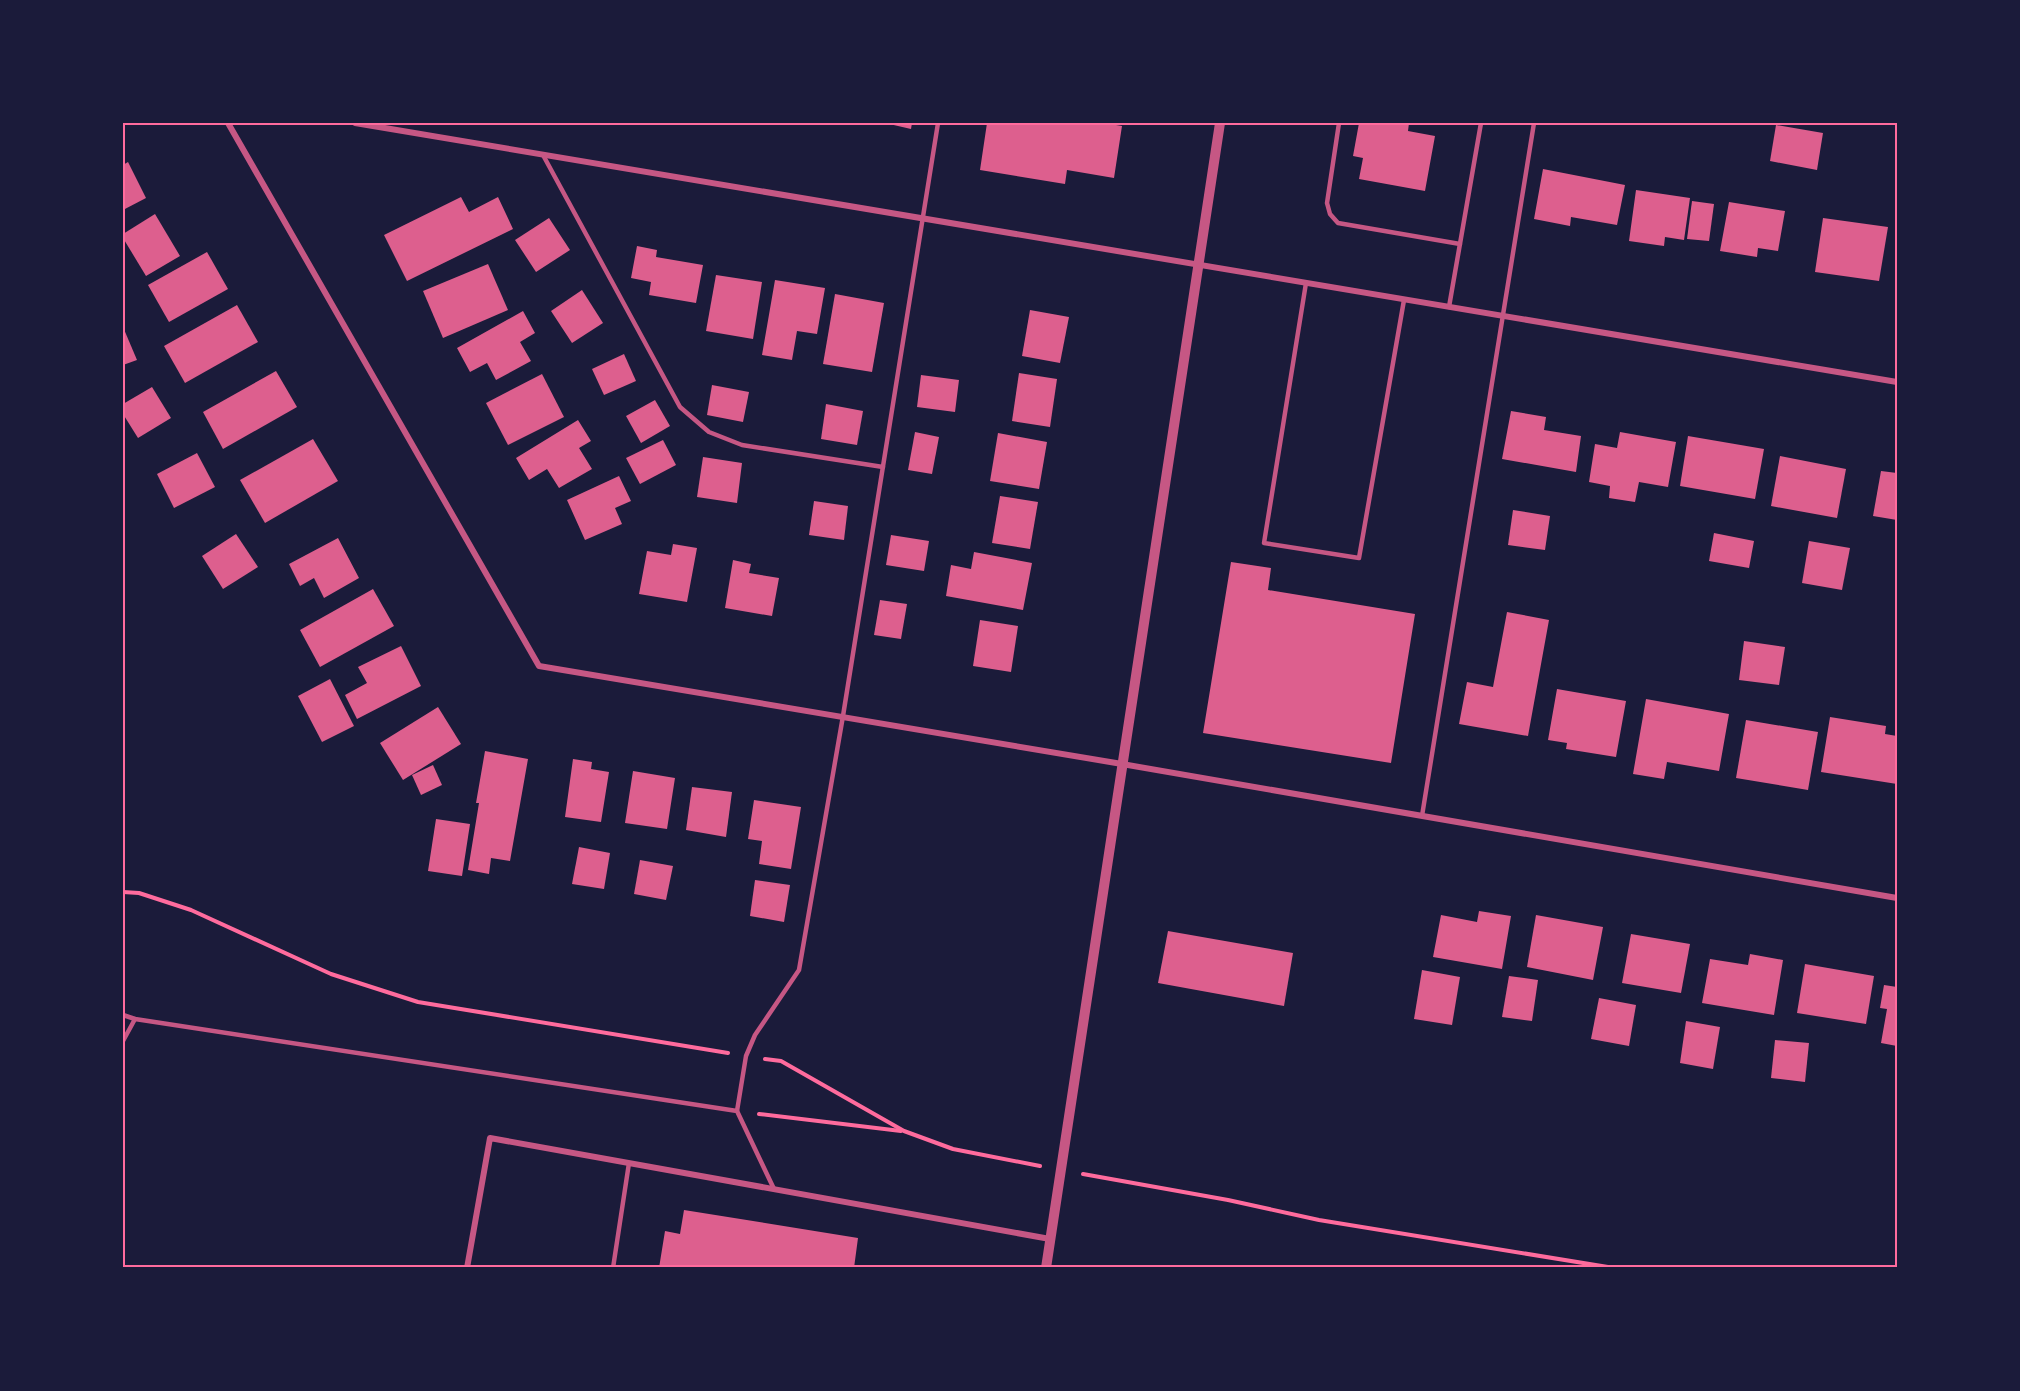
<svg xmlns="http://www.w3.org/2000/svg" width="2020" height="1391" font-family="Helvetica,sans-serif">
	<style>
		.building { fill: #dd5f8e }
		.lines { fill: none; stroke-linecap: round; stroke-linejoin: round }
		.path { stroke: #ff6b9d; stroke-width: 4 }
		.service { stroke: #c65784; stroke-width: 4.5 }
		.minor { stroke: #c65784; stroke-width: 6 }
		.tertiary { stroke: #c65784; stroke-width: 10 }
		.neatline { fill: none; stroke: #ff6b9d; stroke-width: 2 }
	</style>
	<rect width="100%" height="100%" fill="#1b1b3a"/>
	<g class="building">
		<path d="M 885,123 L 912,123 L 911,129 Z"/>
		<path d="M 987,123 L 1104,123 L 1122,126 L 1114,178 L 1067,170 L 1065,184 L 980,170 Z"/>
		<path d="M 1359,123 L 1409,123 L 1408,131 L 1435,136 L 1425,191 L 1359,179 L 1363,158 L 1353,156 Z"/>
		<path d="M 1776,125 L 1823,133 L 1817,170 L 1770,161 Z"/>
		<path d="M 128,162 L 146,198 L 123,210 L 123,165 Z"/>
		<path d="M 1543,169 L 1625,185 L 1617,225 L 1571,217 L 1570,226 L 1534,219 Z"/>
		<path d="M 1636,190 L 1690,198 L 1684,240 L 1665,237 L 1664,246 L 1629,241 Z"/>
		<path d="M 461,197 L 469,212 L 498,197 L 513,229 L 407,281 L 384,235 Z"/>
		<path d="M 1692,201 L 1714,204 L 1709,241 L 1687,239 Z"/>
		<path d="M 1729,202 L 1785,211 L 1778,251 L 1758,248 L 1757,257 L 1720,251 Z"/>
		<path d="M 155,214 L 180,256 L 146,276 L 123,238 L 123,234 Z"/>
		<path d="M 549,218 L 570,250 L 536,272 L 515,240 Z"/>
		<path d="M 1823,218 L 1888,227 L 1879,281 L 1815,272 Z"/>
		<path d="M 637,246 L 657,250 L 656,257 L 703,265 L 696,303 L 649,295 L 651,282 L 631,278 Z"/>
		<path d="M 207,252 L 228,289 L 169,322 L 148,285 Z"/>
		<path d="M 488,264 L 508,310 L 443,338 L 423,291 Z"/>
		<path d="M 716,275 L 762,282 L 753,339 L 706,331 Z"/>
		<path d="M 775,280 L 825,288 L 817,334 L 797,331 L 792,360 L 762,355 Z"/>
		<path d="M 582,290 L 603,323 L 572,343 L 551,311 Z"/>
		<path d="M 835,294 L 884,303 L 872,372 L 823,364 Z"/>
		<path d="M 237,305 L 258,342 L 185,383 L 164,346 Z"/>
		<path d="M 1030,310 L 1069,317 L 1060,363 L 1022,356 Z"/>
		<path d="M 523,311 L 535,333 L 520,342 L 531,361 L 496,380 L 487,363 L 470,372 L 457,348 Z"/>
		<path d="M 123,327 L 137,360 L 123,365 Z"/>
		<path d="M 624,354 L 636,381 L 604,395 L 592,369 Z"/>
		<path d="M 276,371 L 297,407 L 223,449 L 203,412 Z"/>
		<path d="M 1019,373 L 1057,379 L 1050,427 L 1012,421 Z"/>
		<path d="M 542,374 L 564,417 L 508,445 L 486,403 Z"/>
		<path d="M 921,375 L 959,380 L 955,412 L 917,407 Z"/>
		<path d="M 712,385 L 749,392 L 743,422 L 707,415 Z"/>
		<path d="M 152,387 L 171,418 L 138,438 L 123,414 L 123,404 Z"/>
		<path d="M 655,400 L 670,426 L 641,443 L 626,416 Z"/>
		<path d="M 826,404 L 863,411 L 857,445 L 821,439 Z"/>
		<path d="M 1511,411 L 1546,417 L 1544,430 L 1581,436 L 1576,472 L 1502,459 Z"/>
		<path d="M 578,420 L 591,441 L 579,448 L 592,469 L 559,488 L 547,469 L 529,480 L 516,458 Z"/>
		<path d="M 915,432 L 939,437 L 932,474 L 908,470 Z"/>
		<path d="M 1620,432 L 1676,442 L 1668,487 L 1639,482 L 1635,502 L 1609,498 L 1610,486 L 1589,482 L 1595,444 L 1617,448 Z"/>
		<path d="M 998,433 L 1047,442 L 1039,489 L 990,481 Z"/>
		<path d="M 1688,436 L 1764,449 L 1755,499 L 1680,486 Z"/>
		<path d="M 313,439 L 338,481 L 265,523 L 240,480 Z"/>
		<path d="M 663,440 L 676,465 L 640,484 L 626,458 Z"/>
		<path d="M 197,453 L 215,487 L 174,508 L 157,474 Z"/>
		<path d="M 1780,456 L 1846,469 L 1837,518 L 1771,506 Z"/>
		<path d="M 703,457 L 742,463 L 737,503 L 697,497 Z"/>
		<path d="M 1881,471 L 1897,473 L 1897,520 L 1873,516 Z"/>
		<path d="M 619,476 L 631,501 L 615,508 L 622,524 L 585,540 L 567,500 Z"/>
		<path d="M 1000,496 L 1038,502 L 1030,549 L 992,543 Z"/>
		<path d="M 814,501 L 848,506 L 844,540 L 809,535 Z"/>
		<path d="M 1513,510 L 1550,516 L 1545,550 L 1508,545 Z"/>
		<path d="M 1714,533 L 1754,541 L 1749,568 L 1709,561 Z"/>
		<path d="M 236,534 L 258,567 L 223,589 L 202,556 Z"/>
		<path d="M 891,535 L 929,541 L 924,571 L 886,565 Z"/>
		<path d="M 338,538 L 359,578 L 324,598 L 314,578 L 300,586 L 289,564 Z"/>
		<path d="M 1809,541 L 1850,548 L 1842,590 L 1802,583 Z"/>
		<path d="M 673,544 L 697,548 L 687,602 L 639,594 L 647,551 L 671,555 Z"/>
		<path d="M 974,552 L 1032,563 L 1023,610 L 946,596 L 951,565 L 971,569 Z"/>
		<path d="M 733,560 L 751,564 L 749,573 L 779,578 L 772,616 L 725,608 Z"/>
		<path d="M 1231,562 L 1271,568 L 1268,590 L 1415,614 L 1391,763 L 1203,733 Z"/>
		<path d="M 373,589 L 394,626 L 320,667 L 300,630 Z"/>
		<path d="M 880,600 L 907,604 L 901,639 L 874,635 Z"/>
		<path d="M 1507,612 L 1549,620 L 1528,736 L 1459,724 L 1467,682 L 1493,687 Z"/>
		<path d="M 980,620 L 1018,626 L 1011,672 L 973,666 Z"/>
		<path d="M 1744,641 L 1785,647 L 1779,685 L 1739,680 Z"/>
		<path d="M 401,646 L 421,686 L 357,719 L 345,695 L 367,683 L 358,667 Z"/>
		<path d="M 330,679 L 354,726 L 322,742 L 298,696 Z"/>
		<path d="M 1557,689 L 1626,701 L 1616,757 L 1566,749 L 1567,743 L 1548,740 Z"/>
		<path d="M 1646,699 L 1729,714 L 1719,771 L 1667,762 L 1664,779 L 1633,774 Z"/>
		<path d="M 438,707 L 461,744 L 403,780 L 380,743 Z"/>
		<path d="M 1830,717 L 1886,726 L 1885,734 L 1897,736 L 1897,784 L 1821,772 Z"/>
		<path d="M 1746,720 L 1818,732 L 1808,790 L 1736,778 Z"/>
		<path d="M 485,751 L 528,759 L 510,861 L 491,858 L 489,874 L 468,870 L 479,803 L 476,803 Z"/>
		<path d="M 573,759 L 592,762 L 591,769 L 609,772 L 601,822 L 565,817 Z"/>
		<path d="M 433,765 L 442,785 L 421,795 L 412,775 Z"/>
		<path d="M 633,771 L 675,778 L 667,829 L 625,823 Z"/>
		<path d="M 692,787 L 732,792 L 726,837 L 686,830 Z"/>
		<path d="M 754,800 L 801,807 L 791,869 L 759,864 L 762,841 L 748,839 Z"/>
		<path d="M 436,819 L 470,824 L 462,876 L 428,871 Z"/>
		<path d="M 579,847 L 610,853 L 604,889 L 572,884 Z"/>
		<path d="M 640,860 L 673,866 L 666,900 L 634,894 Z"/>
		<path d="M 755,880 L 790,885 L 784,922 L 750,916 Z"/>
		<path d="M 1479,911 L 1511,916 L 1502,969 L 1433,957 L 1441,915 L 1477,922 Z"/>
		<path d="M 1536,915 L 1603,927 L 1593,980 L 1527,967 Z"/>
		<path d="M 1168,931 L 1293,953 L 1284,1006 L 1158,983 Z"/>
		<path d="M 1631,934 L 1690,944 L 1681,993 L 1622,983 Z"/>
		<path d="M 1750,954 L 1783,960 L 1774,1015 L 1702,1003 L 1710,959 L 1748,965 Z"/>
		<path d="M 1805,964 L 1874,976 L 1866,1024 L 1797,1013 Z"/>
		<path d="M 1422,970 L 1460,977 L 1452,1025 L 1414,1019 Z"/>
		<path d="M 1509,976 L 1538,980 L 1532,1021 L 1502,1017 Z"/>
		<path d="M 1884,985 L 1897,987 L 1897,1046 L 1881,1043 L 1887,1009 L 1880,1008 Z"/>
		<path d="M 1599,998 L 1636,1005 L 1629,1046 L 1591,1039 Z"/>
		<path d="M 1686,1021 L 1720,1027 L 1713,1069 L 1680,1063 Z"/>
		<path d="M 1775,1040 L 1809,1043 L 1805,1082 L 1771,1078 Z"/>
		<path d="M 684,1210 L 858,1238 L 854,1268 L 659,1268 L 665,1231 L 680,1234 Z"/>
	</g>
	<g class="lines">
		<g class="path">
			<path d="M 123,892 L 139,893 L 191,910 L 331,974 L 418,1002 L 728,1053"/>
			<path d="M 765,1059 L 781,1061 L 904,1131 L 953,1149 L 1040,1166"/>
			<path d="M 759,1114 L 901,1131"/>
			<path d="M 1083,1174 L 1228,1200 L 1319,1220 L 1614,1268"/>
		</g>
		<g class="service">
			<path d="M 1339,123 L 1327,203 L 1330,214 L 1338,223 L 1460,244"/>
			<path d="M 543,155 L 680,407 L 709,432 L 742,445 L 883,467"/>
			<path d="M 1306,283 L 1264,543 L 1359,558 L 1404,300"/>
			<path d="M 1449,307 L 1481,123"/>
			<path d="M 1422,816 L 1534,123"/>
			<path d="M 123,1015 L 135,1019 L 737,1111 L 774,1189"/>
			<path d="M 123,1041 L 135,1019"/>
			<path d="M 737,1111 L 746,1056 L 755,1035 L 799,970 L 843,716 L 938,123"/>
			<path d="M 613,1268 L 629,1163"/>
		</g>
		<g class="minor">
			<path d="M 228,123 L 539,666 L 1122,764 L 1897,898"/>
			<path d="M 355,123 L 1897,382"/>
			<path d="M 467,1268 L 490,1138 L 1050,1239"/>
		</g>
		<path class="tertiary" d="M 1046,1268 L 1220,123"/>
	</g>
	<rect width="2020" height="1391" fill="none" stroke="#1b1b3a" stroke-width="249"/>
	<rect x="124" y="124" width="1772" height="1142" class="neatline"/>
</svg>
